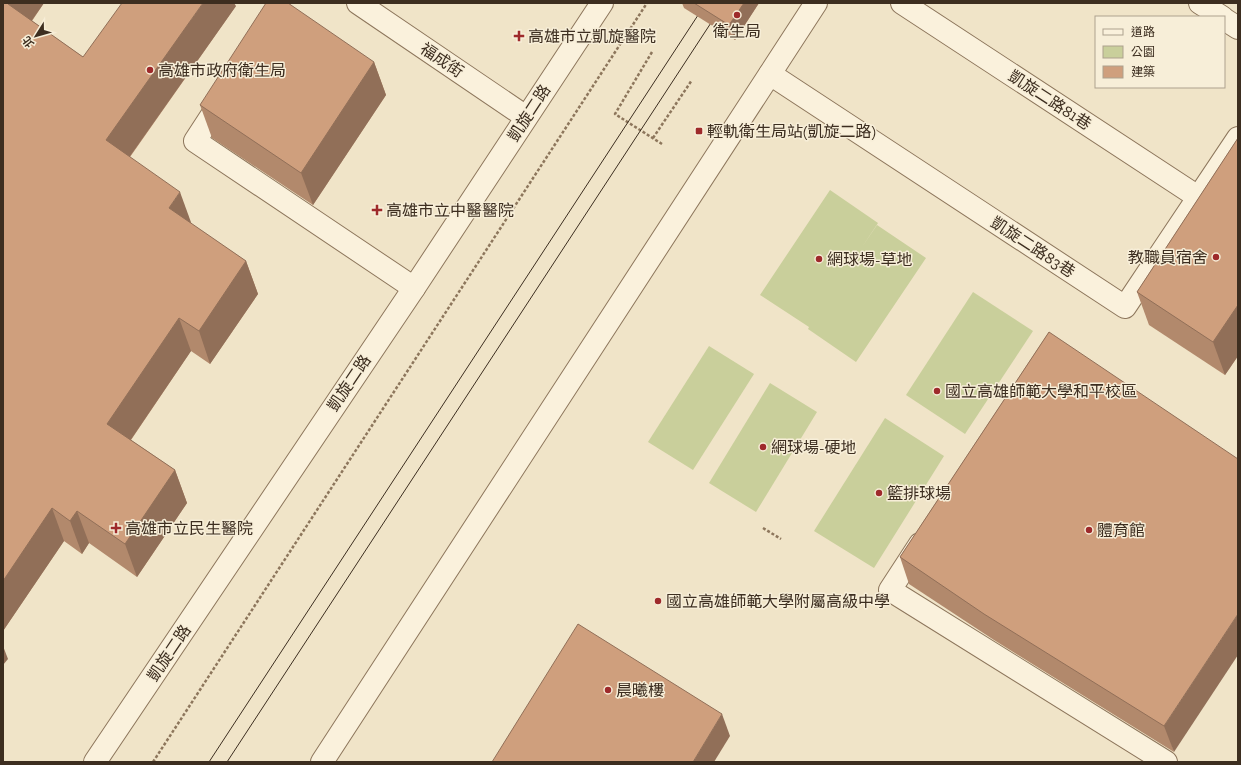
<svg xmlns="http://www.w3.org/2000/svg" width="1241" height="765" font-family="'Zilla Slab','Noto Sans TC',serif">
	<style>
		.green { fill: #c9cf9b }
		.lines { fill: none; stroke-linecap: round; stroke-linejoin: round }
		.minor-casing { stroke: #8d765c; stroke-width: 24 }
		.path { stroke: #8d765c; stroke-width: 2.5; stroke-dasharray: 3 2; stroke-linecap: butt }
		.minor { stroke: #faf1dc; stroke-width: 22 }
		.tram { stroke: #3d2e20; stroke-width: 1 }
		.wall { fill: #b2896c }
		.shaded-wall { fill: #916f58 }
		.building { fill: #cf9f7d; stroke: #916f58 }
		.poi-dot { fill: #9e2a2b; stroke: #f7eed8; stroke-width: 1.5 }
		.labels { text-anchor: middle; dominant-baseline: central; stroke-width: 3; stroke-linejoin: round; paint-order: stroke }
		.poi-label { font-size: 16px; fill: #3d2e20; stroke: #f7eed8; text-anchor: start }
		.street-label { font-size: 16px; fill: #3d2e20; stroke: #f7eed8 }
	</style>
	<rect width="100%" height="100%" fill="#f0e4c8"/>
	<g class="green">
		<path d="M 830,190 L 878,223 L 862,247 L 877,225 L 926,258 L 856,362 L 808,329 L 809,327 L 760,295 Z"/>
		<path d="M 973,292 L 1033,331 L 965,434 L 906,395 Z"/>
		<path d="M 709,346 L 754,374 L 693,470 L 648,442 Z"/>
		<path d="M 770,383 L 817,412 L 756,512 L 709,483 Z"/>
		<path d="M 885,418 L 944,456 L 874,568 L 814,531 Z"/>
	</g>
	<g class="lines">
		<defs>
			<g id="minor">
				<path d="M 358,3 L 526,117"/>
				<path d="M 902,3 L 1198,197"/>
				<path d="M 1200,3 L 1222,17"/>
				<path d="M 1224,19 L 1238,28"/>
				<path d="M 770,74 L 1125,307 L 1238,138"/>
				<path d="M 223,98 L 195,141 L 414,288"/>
				<path d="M 920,544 L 890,590 L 1166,762"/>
				<path d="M 95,762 L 414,288 L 602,3"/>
				<path d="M 322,762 L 816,3"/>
			</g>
		</defs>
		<use href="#minor" class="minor-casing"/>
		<g class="path">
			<path d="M 652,52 L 615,114 L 662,144"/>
			<path d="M 653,138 L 692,80"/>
			<path d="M 763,528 L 781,539"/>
			<path d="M 153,762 L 647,3"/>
		</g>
		<use href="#minor" class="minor"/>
		<g class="tram">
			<path d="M 209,762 L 706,3"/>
			<path d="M 227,762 L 724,3"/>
		</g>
	</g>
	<g class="wall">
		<path d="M 3,3 L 44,3 L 32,21 L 83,57 L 236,6 L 130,157 L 191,224 L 246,261 L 258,294 L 210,364 L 191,351 L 131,440 L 175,470 L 187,503 L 137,577 L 89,543 L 82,554 L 64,541 L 3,631 Z"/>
		<path d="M 682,3 L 759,3 L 735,40 L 684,8 Z"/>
		<path d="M 374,62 L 386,95 L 313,205 L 212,138 L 200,105 Z"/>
		<path d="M 1238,138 L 1238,356 L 1225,375 L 1149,325 L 1137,292 Z"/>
		<path d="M 1049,332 L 1174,752 L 994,640 L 909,584 L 900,557 Z"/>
	</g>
	<g class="shaded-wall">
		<path d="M 9,3 L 44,3 L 20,37 L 8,4 Z"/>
		<path d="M 203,3 L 234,3 L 236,6 L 118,173 L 106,140 Z"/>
		<path d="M 744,3 L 759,3 L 735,40 L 729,25 Z"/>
		<path d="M 374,62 L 386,95 L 313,205 L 301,173 Z"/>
		<path d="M 180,192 L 192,225 L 169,208 Z"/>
		<path d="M 246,261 L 258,294 L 210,364 L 199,331 Z"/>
		<path d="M 1238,305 L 1238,356 L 1225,375 L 1213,342 Z"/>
		<path d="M 179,318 L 191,351 L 119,457 L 107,424 Z"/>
		<path d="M 175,470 L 187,503 L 137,577 L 125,544 Z"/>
		<path d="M 52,508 L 64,541 L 3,631 L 3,581 Z"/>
		<path d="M 77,511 L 89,543 L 82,554 L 70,521 Z"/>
		<path d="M 1238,614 L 1238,655 L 1174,752 L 1164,726 Z"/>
		<path d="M 3,646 L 8,659 L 3,665 Z"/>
		<path d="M 722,714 L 730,736 L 714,762 L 693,762 Z"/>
	</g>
	<g class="building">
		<path d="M 3,3 L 9,3 L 8,4 L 83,57 L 122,3 L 203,3 L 106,140 L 180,192 L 169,208 L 246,261 L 199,331 L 179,318 L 107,424 L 175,470 L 125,544 L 77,511 L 70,521 L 52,508 L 3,581 Z"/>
		<path d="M 266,3 L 288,3 L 374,62 L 301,173 L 200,105 Z"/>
		<path d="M 694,3 L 744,3 L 729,25 Z"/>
		<path d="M 1238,138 L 1238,305 L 1213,342 L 1137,292 Z"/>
		<path d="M 1049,332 L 1238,459 L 1238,614 L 1164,726 L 984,614 L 900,557 Z"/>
		<path d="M 578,624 L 722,714 L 693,762 L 492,762 Z"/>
	</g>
	<g class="poi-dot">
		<circle cx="737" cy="15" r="4"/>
		<path d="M517 30h4v4h4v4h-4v4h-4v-4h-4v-4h4z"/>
		<circle cx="150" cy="70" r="4"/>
		<rect x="695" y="127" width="8" height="8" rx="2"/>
		<path d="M375 204h4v4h4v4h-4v4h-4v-4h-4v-4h4z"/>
		<circle cx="1216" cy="257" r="4"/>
		<circle cx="819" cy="259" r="4"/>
		<circle cx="937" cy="391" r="4"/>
		<circle cx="763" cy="447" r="4"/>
		<circle cx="879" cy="493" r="4"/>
		<path d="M114 522h4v4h4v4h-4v4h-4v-4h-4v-4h4z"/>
		<circle cx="1089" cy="530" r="4"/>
		<circle cx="658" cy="601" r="4"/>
		<circle cx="608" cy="690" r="4"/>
	</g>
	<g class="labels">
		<g class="poi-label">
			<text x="737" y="31" text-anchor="middle">衛生局</text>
			<text x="528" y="36">高雄市立凱旋醫院</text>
			<text x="158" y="70">高雄市政府衛生局</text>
			<text x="707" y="131">輕軌衛生局站(凱旋二路)</text>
			<text x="386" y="210">高雄市立中醫醫院</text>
			<text x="1208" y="257" text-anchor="end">教職員宿舍</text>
			<text x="827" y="259">網球場-草地</text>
			<text x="945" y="391">國立高雄師範大學和平校區</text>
			<text x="771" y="447">網球場-硬地</text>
			<text x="887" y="493">籃排球場</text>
			<text x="125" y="528">高雄市立民生醫院</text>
			<text x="1097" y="530">體育館</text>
			<text x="666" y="601">國立高雄師範大學附屬高級中學</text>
			<text x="616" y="690">晨曦樓</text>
		</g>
		<g class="street-label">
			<text transform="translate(442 60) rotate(34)">福成街</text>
			<text transform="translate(1050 100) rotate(33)">凱旋二路81巷</text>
			<text transform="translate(529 113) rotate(-57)">凱旋二路</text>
			<text transform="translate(1033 247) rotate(33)">凱旋二路83巷</text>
			<text transform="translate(349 383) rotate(-56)">凱旋二路</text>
			<text transform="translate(169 653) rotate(-56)">凱旋二路</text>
		</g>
	</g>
	<rect width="1241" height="765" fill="none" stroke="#3d2e20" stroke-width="8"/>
	<rect x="1095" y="16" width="130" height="72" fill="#f7eed8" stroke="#ada18e"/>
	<rect x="1103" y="29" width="20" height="6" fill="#faf1dc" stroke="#ada18e"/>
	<text x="1131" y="36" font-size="12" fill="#3d2e20">道路</text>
	<rect x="1103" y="46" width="20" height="12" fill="#c9cf9b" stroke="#ada18e"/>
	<text x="1131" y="56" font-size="12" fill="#3d2e20">公園</text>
	<rect x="1103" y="66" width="20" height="12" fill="#cf9f7d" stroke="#ada18e"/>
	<text x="1131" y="76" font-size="12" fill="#3d2e20">建築</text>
	<g transform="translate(36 36) rotate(233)" stroke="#f7eed8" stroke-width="3" paint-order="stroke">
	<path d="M0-3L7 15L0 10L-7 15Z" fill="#3d2e20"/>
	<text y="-6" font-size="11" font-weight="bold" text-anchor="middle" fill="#3d2e20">北</text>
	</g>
</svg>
